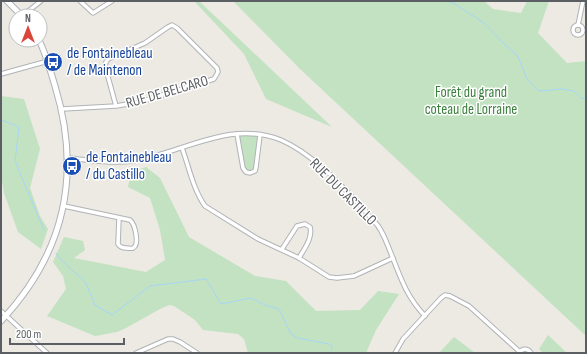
<svg xmlns="http://www.w3.org/2000/svg" width="587" height="354" font-family="'Sofia Sans Condensed',sans-serif">
	<style>
		.green { fill: #c2e2c1 }
		.lines { fill: none; stroke-linecap: round; stroke-linejoin: round }
		.stream { stroke: #a8d6f7; stroke-width: 1 }
		.street-casing { stroke: #b0b3b7; stroke-width: 5.5 }
		.secondary-casing { stroke: #afb2b7; stroke-width: 7 }
		.street { stroke: #fff; stroke-width: 3.5 }
		.secondary { stroke: #fff; stroke-width: 5 }
		.labels { text-anchor: middle; dominant-baseline: central; stroke-width: 3; stroke-linejoin: round; paint-order: stroke }
		.transit-label { font-size: 15px; fill: #164399; stroke: #fff; text-anchor: start }
		.street-label { font-size: 15px; fill: #5b5e62; stroke: #fff }
		.park-label { font-size: 15px; fill: #3c803e; stroke: #fff }
	</style>
	<rect width="100%" height="100%" fill="#eceae3"/>
	<g class="green">
		<path d="M 194,1 L 199,1 L 332,127 L 266,99 L 244,54 Z"/>
		<path d="M 233,1 L 484,1 L 493,9 L 521,13 L 527,1 L 549,1 L 538,33 L 567,63 L 586,61 L 586,336 L 300,69 Z"/>
		<path d="M 1,96 L 24,99 L 40,149 L 30,188 L 40,216 L 48,229 L 41,249 L 18,232 L 4,193 L 1,175 Z"/>
		<path d="M 237,134 L 260,135 L 255,171 L 250,173 L 243,168 Z"/>
		<path d="M 146,167 L 160,178 L 189,237 L 255,276 L 286,281 L 316,311 L 360,310 L 378,291 L 399,294 L 376,330 L 366,353 L 248,353 L 244,339 L 238,334 L 203,330 L 195,320 L 174,306 L 169,305 L 160,309 L 126,328 L 117,332 L 95,336 L 47,316 L 66,289 L 63,276 L 53,262 L 64,237 L 83,241 L 85,250 L 74,258 L 146,272 L 165,260 L 160,230 L 150,198 L 128,187 L 131,172 Z"/>
		<path d="M 548,335 L 567,353 L 543,353 L 539,349 Z"/>
		<path d="M 454,337 L 475,353 L 439,353 Z"/>
	</g>
	<g class="lines">
		<g class="stream">
			<path d="M 447,1 L 455,4 L 484,23 L 505,45 L 517,55 L 527,79 L 539,91 L 562,89 L 574,91 L 582,99 L 586,97"/>
			<path d="M 1,120 L 19,127 L 15,161 L 44,230"/>
			<path d="M 56,253 L 59,258 L 86,283 L 95,305 L 112,315 L 150,286 L 206,279 L 221,304 L 251,298 L 265,305 L 279,309 L 291,334 L 298,338 L 329,344 L 332,346 L 331,353"/>
		</g>
		<defs>
			<g id="street">
				<path d="M 80,1 L 93,13 L 112,1"/>
				<path d="M 22,16 L 41,1"/>
				<circle cx="578" cy="30" r="5"/>
				<path d="M 578,25 L 583,1"/>
				<path d="M 1,74 L 48,61"/>
				<path d="M 62,109 L 116,106 L 140,102 L 214,79 L 218,72 L 217,68 L 177,28 L 172,25 L 168,27 L 145,43 L 108,59 L 106,62 L 105,66 L 116,106"/>
				<path d="M 237,134 L 243,168 L 246,172 L 250,173 L 255,171 L 256,167 L 260,135"/>
				<path d="M 182,148 C 189,167 193,189 205,206 L 258,239 L 299,258 L 329,277 L 337,278 L 354,276 L 393,258"/>
				<path d="M 68,158 C 89,160 111,164 132,161 C 182,154 229,119 281,140 C 314,154 351,194 374,221 C 383,230 387,244 392,256 C 401,279 407,297 425,316"/>
				<path d="M 64,206 L 130,220 C 135,224 140,245 133,248 C 132,249 128,248 126,248 C 122,248 120,247 118,244 L 119,218"/>
				<path d="M 282,249 L 297,226 L 305,224 L 310,227 C 313,238 304,249 299,258"/>
				<path d="M 1,311 L 47,353"/>
				<path d="M 136,353 L 168,339 L 173,339 L 180,342 L 197,353"/>
				<path d="M 395,353 L 403,339 L 441,298 L 445,295 L 450,296 L 469,306 L 520,352"/>
				<path d="M 519,353 C 522,348 528,348 531,353"/>
			</g>
			<g id="secondary">
				<path d="M 7,1 L 22,16"/>
				<path d="M 1,321 C 65,253 82,175 55,86 C 50,70 46,54 39,40"/>
			</g>
		</defs>
		<use href="#street" class="street-casing"/>
		<use href="#secondary" class="secondary-casing"/>
		<use href="#street" class="street"/>
		<use href="#secondary" class="secondary"/>
	</g>
	<defs>
		<symbol id="bus-disc" viewBox="-11 -11 22 22"><circle r="9.5" fill="#1a4fb4" stroke="#fff"/><path d="M-5-6H5V4H4V6H2V4H-2V6H-4V4H-5ZM-3.5-4V0h7V-4ZM-3.5 1.2v1.5H-2V1.2ZM2 1.2v1.5H3.5V1.2Z" fill="#fff"/></symbol>
	</defs>
	<g fill-rule="evenodd">
		<use href="#bus-disc" x="42" y="51" width="22" height="22"/>
		<use href="#bus-disc" x="61" y="155" width="22" height="22"/>
	</g>
	<g class="labels">
		<g class="transit-label">
			<text x="67" y="53">de Fontainebleau<tspan x="67" dy="17">/ de Maintenon</tspan></text>
			<text x="86" y="157">de Fontainebleau<tspan x="86" dy="17">/ du Castillo</tspan></text>
		</g>
		<g class="street-label">
			<text transform="translate(167 92) rotate(-16)">RUE DE BELCARO</text>
			<text transform="translate(343 192) rotate(45)">RUE DU CASTILLO</text>
		</g>
		<g class="park-label">
			<text x="471" y="92">Forêt du grand<tspan x="471" dy="17">coteau de Lorraine</tspan></text>
		</g>
	</g>
	<rect width="587" height="354" fill="none" stroke="#5b5e62" stroke-width="4"/>
	<g transform="translate(28 28)"><circle r="19" fill="#ffffff" stroke="#bdbfc0"/>
	<path d="M0-3L7 15L0 10L-7 15Z" fill="#da453b"/>
	<text y="-6" font-size="11" font-weight="bold" text-anchor="middle" fill="#5b5e62">N</text>
	</g>
	<path d="M10 338v6h114v-6" fill="none" stroke="#5b5e62" stroke-width="2"/>
	<text x="16" y="338" font-size="12" fill="#5b5e62" stroke="#ffffff" stroke-width="3" paint-order="stroke">200 m</text>
</svg>
